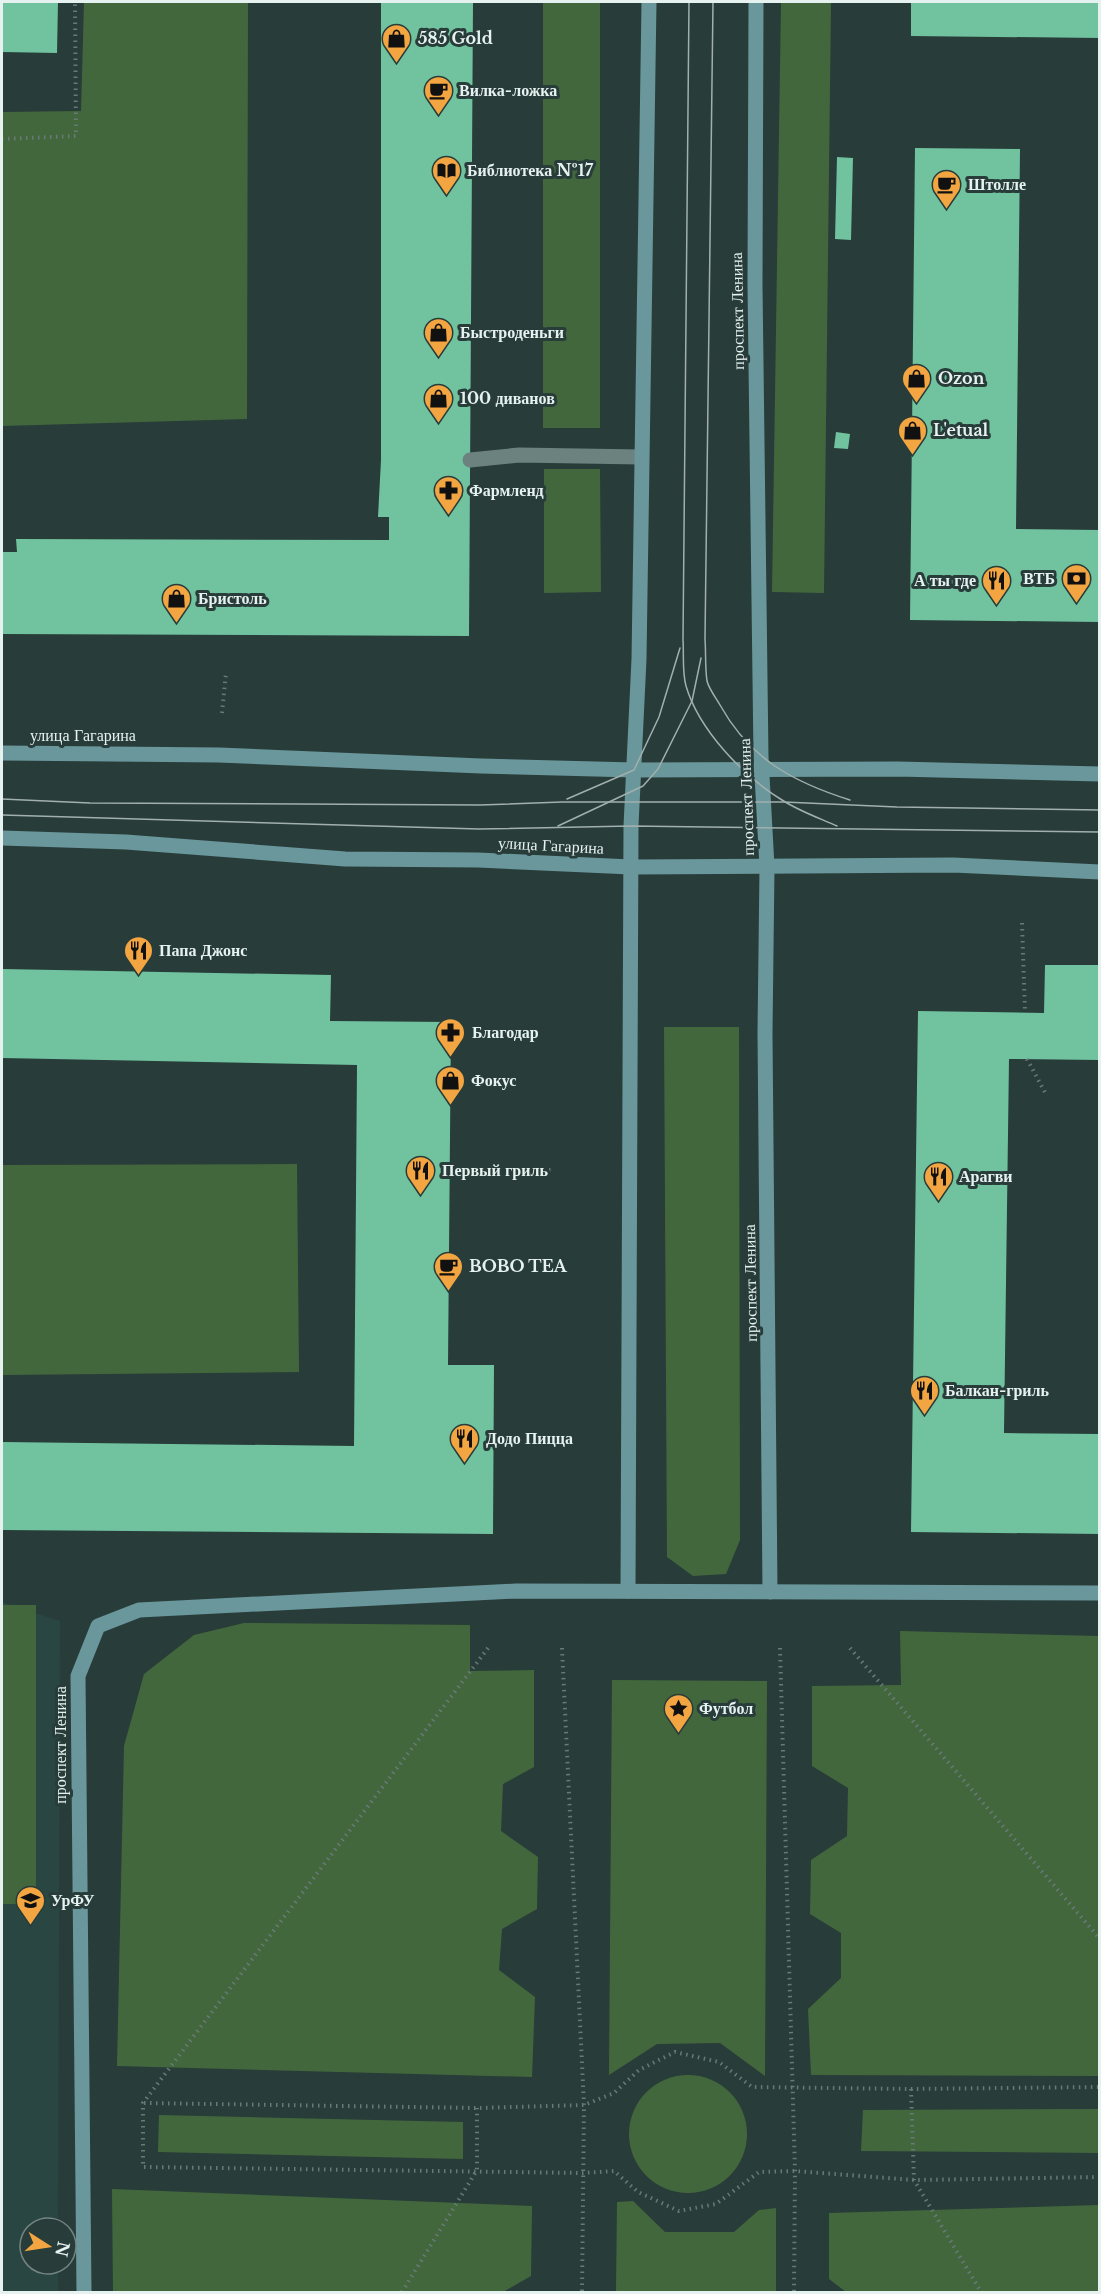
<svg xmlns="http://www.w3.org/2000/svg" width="1101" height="2294" font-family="'Libre Baskerville',serif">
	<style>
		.built { fill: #294643 }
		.green { fill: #43673c }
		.building { fill: #71c39f }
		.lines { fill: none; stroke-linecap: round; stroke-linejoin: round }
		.path { stroke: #687a78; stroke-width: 4; stroke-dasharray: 1.5 4.5; stroke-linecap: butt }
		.lane { stroke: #6c827f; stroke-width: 15 }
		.secondary { stroke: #6a979b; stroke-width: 15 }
		.tram { stroke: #a1b0ae; stroke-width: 1.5 }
		.labels { text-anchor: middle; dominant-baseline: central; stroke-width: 6; stroke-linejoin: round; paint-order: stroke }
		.poi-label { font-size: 16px; font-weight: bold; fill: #e6f2f0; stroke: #283c3a; text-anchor: start }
		.street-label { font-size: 16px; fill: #e6f2f0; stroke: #283c3a }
	</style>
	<rect width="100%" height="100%" fill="#283c3a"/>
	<path class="built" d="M 2,1602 L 60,1621 L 58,2228 L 30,2228 L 30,2264 L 58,2264 L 58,2292 L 2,2292 Z"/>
	<g class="green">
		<path d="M 84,2 L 248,2 L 247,419 L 2,426 L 2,112 L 81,111 Z"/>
		<rect x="543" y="2" width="57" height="426"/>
		<path d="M 781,2 L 831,2 L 824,593 L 772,592 Z"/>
		<path d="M 544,469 L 600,469 L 601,592 L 544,593 Z"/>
		<path d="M 664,1027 L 739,1027 L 740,1540 L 726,1574 L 693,1576 L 667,1557 Z"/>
		<path d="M 297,1164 L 299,1372 L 2,1375 L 2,1165 Z"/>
		<rect x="2" y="1605" width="34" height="299"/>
		<path d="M 244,1623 L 470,1625 L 470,1671 L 534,1670 L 534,1767 L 503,1784 L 501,1831 L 538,1857 L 537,1909 L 502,1929 L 499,1970 L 535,1997 L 532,2077 L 117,2066 L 124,1746 L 144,1674 L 194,1635 Z"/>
		<path d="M 900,1631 L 1099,1636 L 1099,2076 L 811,2075 L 808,2009 L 841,1978 L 841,1933 L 810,1914 L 811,1860 L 847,1836 L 848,1788 L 812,1766 L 812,1686 L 901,1685 Z"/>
		<path d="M 612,1680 L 767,1681 L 765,2076 L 720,2043 L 657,2044 L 609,2075 Z"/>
		<circle cx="688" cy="2134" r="59"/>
		<path d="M 1099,2109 L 1099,2153 L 861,2151 L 863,2110 Z"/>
		<path d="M 159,2115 L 463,2122 L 463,2159 L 158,2152 Z"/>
		<path d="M 112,2189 L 532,2206 L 531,2276 L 503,2292 L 113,2292 Z"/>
		<path d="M 633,2201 L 665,2232 L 734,2232 L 759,2210 L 776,2208 L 776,2292 L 616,2292 L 617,2202 Z"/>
		<path d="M 1099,2205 L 1099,2292 L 846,2292 L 829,2279 L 829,2213 Z"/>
	</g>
	<g class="building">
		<path d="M 2,2 L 58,2 L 57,53 L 2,52 Z"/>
		<path d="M 381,2 L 473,2 L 469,636 L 2,634 L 2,552 L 17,552 L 16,539 L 389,540 L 389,517 L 378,517 L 381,460 Z"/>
		<path d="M 911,2 L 1100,2 L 1100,38 L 911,36 Z"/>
		<path d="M 915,148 L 1020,149 L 1016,529 L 1100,530 L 1100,622 L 910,620 Z"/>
		<path d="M 837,157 L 853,158 L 851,240 L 835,239 Z"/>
		<path d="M 836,432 L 850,434 L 848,449 L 834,448 Z"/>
		<path d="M 1045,965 L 1100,965 L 1100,1060 L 1009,1059 L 1004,1433 L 1100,1434 L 1100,1534 L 911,1532 L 918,1011 L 1044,1013 Z"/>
		<path d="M 2,969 L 331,975 L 330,1021 L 451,1022 L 448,1365 L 494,1365 L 493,1534 L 2,1530 L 2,1442 L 354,1446 L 357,1065 L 2,1058 Z"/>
	</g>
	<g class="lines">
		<g class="path">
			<path d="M 2,139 L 76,136 L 75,2"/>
			<path d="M 222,713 L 226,673"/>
			<path d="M 1022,923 L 1025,1012"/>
			<path d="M 1027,1059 L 1047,1096"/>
			<path d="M 513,1169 L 552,1170"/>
			<path d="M 488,1648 L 143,2103 L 143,2167 L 582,2173 L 614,2171 L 638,2192 L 679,2211 L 716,2204 L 759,2172 L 795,2171 L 914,2180 L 1100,2177"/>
			<path d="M 562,1648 L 584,2105 L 582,2292"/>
			<path d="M 780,1648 L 795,2171 L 794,2292"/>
			<path d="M 850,1648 L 1100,1939"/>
			<path d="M 911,2089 L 914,2180 L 981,2292"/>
			<path d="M 144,2103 L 477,2108 L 584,2105 L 614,2093 L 639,2070 L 675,2052 L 719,2062 L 752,2087 L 911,2089 L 1100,2087"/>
			<path d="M 402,2292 L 477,2170 L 477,2108"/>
		</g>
		<path class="lane" d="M 470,460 L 519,455 L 641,457"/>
		<g class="secondary">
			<path d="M 756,2 L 755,285 L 761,757 L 767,867 L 765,1033 L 770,1592"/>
			<path d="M 2,753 L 219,755 L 481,766 L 634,770 L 898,769 L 1100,774"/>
			<path d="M 2,838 L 126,842 L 345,859 L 478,860 L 631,867 L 953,865 L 1100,872"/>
			<path d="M 628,1591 L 631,826 L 639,659 L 649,2"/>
			<path d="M 84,2292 L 78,1676 L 98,1626 L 139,1610 L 516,1591 L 1100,1593"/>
		</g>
		<g class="tram">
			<path d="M 689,2 L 683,640 C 684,654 682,672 686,686 C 699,730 743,776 782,800 C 799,811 819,818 837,826"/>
			<path d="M 713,2 L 705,639 C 706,653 705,668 707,681 C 709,689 716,698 720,705 C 750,759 793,782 850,800"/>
			<path d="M 2,799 L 90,803 L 480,805 L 562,802 L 784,802 L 897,807 L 1100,810"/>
			<path d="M 567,799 L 634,770 L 659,717 L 680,648"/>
			<path d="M 2,815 L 479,829 L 631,826 L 1100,832"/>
			<path d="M 558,826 L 643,786 L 658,769 L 692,701 L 701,658"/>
		</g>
	</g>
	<defs>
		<symbol id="shop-pin" viewBox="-11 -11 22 30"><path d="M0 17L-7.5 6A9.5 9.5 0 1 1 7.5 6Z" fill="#f2a541" stroke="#283c3a"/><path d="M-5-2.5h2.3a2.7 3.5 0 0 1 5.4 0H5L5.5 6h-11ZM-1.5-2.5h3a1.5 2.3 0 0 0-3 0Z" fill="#111"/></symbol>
		<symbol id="cafe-pin" viewBox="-11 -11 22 30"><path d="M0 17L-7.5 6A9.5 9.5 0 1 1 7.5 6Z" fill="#f2a541" stroke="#283c3a"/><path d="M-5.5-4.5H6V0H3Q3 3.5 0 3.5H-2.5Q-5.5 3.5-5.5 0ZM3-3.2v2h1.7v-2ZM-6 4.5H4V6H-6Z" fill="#111"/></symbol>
		<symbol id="library-pin" viewBox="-11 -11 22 30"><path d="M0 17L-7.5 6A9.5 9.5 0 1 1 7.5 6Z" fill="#f2a541" stroke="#283c3a"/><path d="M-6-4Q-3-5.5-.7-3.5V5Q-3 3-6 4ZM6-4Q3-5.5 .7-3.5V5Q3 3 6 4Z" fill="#111"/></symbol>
		<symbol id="pharmacy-pin" viewBox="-11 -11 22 30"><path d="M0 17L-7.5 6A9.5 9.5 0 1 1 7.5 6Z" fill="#f2a541" stroke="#283c3a"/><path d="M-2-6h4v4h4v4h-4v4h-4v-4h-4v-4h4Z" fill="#111"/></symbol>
		<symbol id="bank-pin" viewBox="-11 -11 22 30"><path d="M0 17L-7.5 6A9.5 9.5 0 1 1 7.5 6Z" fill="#f2a541" stroke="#283c3a"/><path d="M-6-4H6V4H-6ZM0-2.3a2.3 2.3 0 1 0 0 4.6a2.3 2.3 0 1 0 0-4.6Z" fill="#111"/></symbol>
		<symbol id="restaurant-pin" viewBox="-11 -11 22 30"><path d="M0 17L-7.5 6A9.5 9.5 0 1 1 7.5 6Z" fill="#f2a541" stroke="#283c3a"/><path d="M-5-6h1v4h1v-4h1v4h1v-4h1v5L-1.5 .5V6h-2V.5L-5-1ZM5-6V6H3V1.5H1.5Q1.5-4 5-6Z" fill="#111"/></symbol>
		<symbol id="sight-pin" viewBox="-11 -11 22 30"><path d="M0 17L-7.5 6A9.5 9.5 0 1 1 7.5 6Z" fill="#f2a541" stroke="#283c3a"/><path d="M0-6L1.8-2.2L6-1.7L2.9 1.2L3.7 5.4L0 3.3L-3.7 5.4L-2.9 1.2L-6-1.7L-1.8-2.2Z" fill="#111"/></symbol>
		<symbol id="university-pin" viewBox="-11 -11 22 30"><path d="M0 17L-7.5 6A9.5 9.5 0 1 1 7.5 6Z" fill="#f2a541" stroke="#283c3a"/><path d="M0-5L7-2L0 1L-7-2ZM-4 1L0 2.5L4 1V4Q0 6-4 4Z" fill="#111"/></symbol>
	</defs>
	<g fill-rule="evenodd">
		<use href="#shop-pin" x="380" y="22" width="33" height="45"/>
		<use href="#cafe-pin" x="422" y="74" width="33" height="45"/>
		<use href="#library-pin" x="430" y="154" width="33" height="45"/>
		<use href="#cafe-pin" x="930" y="168" width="33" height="45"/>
		<use href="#shop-pin" x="422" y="316" width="33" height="45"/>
		<use href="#shop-pin" x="900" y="362" width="33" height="45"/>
		<use href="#shop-pin" x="422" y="382" width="33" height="45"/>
		<use href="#shop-pin" x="896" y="414" width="33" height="45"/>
		<use href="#pharmacy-pin" x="432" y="474" width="33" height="45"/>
		<use href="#bank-pin" x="1060" y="562" width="33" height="45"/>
		<use href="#restaurant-pin" x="980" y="564" width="33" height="45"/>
		<use href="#shop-pin" x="160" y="582" width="33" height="45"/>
		<use href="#restaurant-pin" x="122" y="934" width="33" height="45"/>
		<use href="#pharmacy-pin" x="434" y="1016" width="33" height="45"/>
		<use href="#shop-pin" x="434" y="1064" width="33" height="45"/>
		<use href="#restaurant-pin" x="404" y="1154" width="33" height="45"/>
		<use href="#restaurant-pin" x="922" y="1160" width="33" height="45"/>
		<use href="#cafe-pin" x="432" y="1250" width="33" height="45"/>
		<use href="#restaurant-pin" x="908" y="1374" width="33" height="45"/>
		<use href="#restaurant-pin" x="448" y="1422" width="33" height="45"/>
		<use href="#sight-pin" x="662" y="1692" width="33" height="45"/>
		<use href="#university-pin" x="14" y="1884" width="33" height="45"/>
	</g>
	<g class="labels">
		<g class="poi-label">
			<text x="418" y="38">585 Gold</text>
			<text x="459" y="90">Вилка-ложка</text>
			<text x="467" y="170">Библиотека №17</text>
			<text x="968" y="184">Штолле</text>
			<text x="460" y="332">Быстроденьги</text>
			<text x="938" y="378">Ozon</text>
			<text x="460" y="398">100 диванов</text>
			<text x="933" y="430">L'etual</text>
			<text x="469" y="490">Фармленд</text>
			<text x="1055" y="578" text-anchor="end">ВТБ</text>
			<text x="976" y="580" text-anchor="end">А ты где</text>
			<text x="198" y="598">Бристоль</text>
			<text x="159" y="950">Папа Джонс</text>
			<text x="472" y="1032">Благодар</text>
			<text x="471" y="1080">Фокус</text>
			<text x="442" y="1170">Первый гриль</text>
			<text x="959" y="1176">Арагви</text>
			<text x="469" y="1266">BOBO TEA</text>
			<text x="945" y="1390">Балкан-гриль</text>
			<text x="486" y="1438">Додо Пицца</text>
			<text x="699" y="1708">Футбол</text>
			<text x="51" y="1900">УрФУ</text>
		</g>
		<g class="street-label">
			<text transform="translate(737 311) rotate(-91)">проспект Ленина</text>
			<text x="83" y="735">улица Гагарина</text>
			<text transform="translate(746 797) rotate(-92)">проспект Ленина</text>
			<text transform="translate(551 845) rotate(3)">улица Гагарина</text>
			<text transform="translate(750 1283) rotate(-91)">проспект Ленина</text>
			<text transform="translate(60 1745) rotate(-90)">проспект Ленина</text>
		</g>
	</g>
	<rect width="1101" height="2294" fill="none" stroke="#e6f2f0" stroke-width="6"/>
	<g transform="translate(48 2246) rotate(102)"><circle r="28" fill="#283c3a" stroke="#748583" stroke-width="1.5"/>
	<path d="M0-4.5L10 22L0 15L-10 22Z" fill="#f2a541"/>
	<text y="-9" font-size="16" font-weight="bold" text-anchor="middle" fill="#e6f2f0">N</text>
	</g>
</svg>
